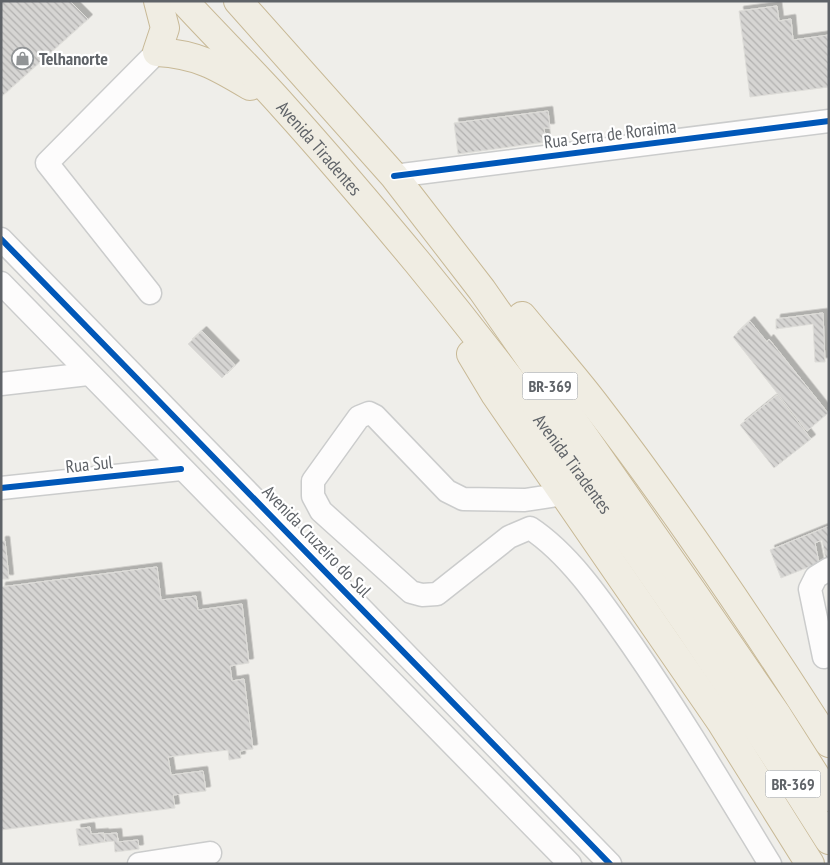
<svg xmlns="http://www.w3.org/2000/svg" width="830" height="865" font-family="'PT Sans Narrow',sans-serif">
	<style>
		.building { fill: url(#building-back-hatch); stroke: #deddd9; filter: url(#shadow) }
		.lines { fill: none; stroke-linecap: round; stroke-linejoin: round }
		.minor-casing { stroke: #cbcccc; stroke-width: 25 }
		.highway-casing { stroke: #c8b996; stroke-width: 30 }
		.minor { stroke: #fdfcfc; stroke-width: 22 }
		.highway { stroke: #f0ede3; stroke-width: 28 }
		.cycleway-casing { stroke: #fff; stroke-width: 9 }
		.cycleway { stroke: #0057b8; stroke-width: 6 }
		.labels { text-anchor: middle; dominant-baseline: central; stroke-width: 4.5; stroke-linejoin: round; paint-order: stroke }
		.shield { fill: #fff; stroke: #8f9295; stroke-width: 1 }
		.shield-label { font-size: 16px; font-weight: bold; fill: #5f6368 }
		.poi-label { font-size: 18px; font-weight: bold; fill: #5f6368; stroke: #fff; text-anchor: start }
		.street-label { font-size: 18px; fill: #5f6368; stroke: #fff }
	</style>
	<defs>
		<pattern id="building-back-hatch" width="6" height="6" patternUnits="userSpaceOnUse" patternTransform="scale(1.25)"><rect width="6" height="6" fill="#d6d5d3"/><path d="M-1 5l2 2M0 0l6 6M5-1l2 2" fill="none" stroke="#b1b0af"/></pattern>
		<filter id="shadow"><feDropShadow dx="4.5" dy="-4.5" stdDeviation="0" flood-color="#0004"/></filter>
	</defs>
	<rect width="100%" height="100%" fill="#efeeea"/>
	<g class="building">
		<path d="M 1,1 L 70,1 L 88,19 L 1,97 Z"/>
		<path d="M 777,6 L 779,21 L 791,19 L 793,40 L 829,35 L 829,87 L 750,97 L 739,11 Z"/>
		<path d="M 548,111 L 550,128 L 544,128 L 546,142 L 458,154 L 454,123 Z"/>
		<path d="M 823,313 L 825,362 L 815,362 L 813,324 L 776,329 L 776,319 Z"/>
		<path d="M 750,321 L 767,342 L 769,339 L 828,413 L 807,431 L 733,337 Z"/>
		<path d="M 202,331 L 235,365 L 222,378 L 188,344 Z"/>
		<path d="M 777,395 L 811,439 L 774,468 L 740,425 Z"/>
		<path d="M 829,526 L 829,559 L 826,560 L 822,540 L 815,543 L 819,563 L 781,578 L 770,550 Z"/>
		<path d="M 1,541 L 5,541 L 9,579 L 1,579 Z"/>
		<path d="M 157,567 L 161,600 L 196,596 L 198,610 L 242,604 L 249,663 L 230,666 L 232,681 L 244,679 L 253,749 L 240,751 L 241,758 L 229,760 L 228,750 L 168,757 L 171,775 L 203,771 L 206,791 L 173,795 L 175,808 L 1,830 L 1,587 Z"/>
		<path d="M 90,827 L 91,834 L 104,833 L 105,842 L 79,846 L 76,829 Z"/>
		<path d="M 117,833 L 118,842 L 138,840 L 139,849 L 115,852 L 114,841 L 105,842 L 104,834 Z"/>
	</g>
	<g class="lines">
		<defs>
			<g id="minor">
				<path d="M 394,176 L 829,121"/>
				<path d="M 1,239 L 610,864"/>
				<path d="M 1,283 L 570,864"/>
				<path d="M 150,293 L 47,163 L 157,52"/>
				<path d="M 1,384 L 88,374"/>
				<path d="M 1,488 L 181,469"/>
				<path d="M 564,494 L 525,500 L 463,499 L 447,491 L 375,416 L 369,413 L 359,417 L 313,481 L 313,496 L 321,511 L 411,592 L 422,595 L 437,594 L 509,537 L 530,528 C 571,555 604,605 632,645 C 681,716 725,790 770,864"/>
				<path d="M 824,657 L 810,589 L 816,577 L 829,569"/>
				<path d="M 139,864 L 210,853"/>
			</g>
			<g id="highway">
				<path d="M 158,1 L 165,28 L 157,52 C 196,54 217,66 250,86"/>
				<path id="s1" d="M 184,1 C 217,37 251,70 283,106 C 329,157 374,210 418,263 C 568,446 703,640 829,840"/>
				<path d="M 238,1 L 394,176 L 482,290 L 694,594 L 777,715 L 829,797"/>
				<path d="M 522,316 C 546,345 571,373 594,403 C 678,512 755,627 829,743"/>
				<path d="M 471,354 L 495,394 L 721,722 L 810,864"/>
			</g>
		</defs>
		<use href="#minor" class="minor-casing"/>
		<use href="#highway" class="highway-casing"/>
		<use href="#minor" class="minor"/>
		<use href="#highway" class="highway"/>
		<defs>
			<g id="cycleway">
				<path d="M 394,176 L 829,121"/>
				<path d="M 1,239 L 610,864"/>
				<path d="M 1,488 L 181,469"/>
			</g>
		</defs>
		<use href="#cycleway" class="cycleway-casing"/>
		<use href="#cycleway" class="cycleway"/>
	</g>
	<defs>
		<symbol id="shop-ring" viewBox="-11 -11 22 22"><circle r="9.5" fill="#fff" stroke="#919496" stroke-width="1.5"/><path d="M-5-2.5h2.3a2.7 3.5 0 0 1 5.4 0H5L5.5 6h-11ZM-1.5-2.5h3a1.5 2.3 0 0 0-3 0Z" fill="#919496"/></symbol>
	</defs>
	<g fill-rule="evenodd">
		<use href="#shop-ring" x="10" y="46" width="25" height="25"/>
	</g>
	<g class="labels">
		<g class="shield">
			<rect x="522.5" y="372.5" width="55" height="27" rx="4"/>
			<rect x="765.5" y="770.5" width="55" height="27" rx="4"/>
		</g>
		<g class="shield-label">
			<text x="550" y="386">BR-369</text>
			<text x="793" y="784">BR-369</text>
		</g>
		<g class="poi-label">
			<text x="39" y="58">Telhanorte</text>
		</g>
		<g class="street-label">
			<text transform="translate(610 134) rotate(-7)">Rua Serra de Roraima</text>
			<text stroke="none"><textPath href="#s1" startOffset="200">Avenida Tiradentes</textPath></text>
			<text transform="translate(89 464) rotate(-6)">Rua Sul</text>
			<text stroke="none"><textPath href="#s1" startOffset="605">Avenida Tiradentes</textPath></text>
			<text transform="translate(317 541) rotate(46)">Avenida Cruzeiro do Sul</text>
		</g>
	</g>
	<rect width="830" height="865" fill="none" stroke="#5f6368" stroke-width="5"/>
</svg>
